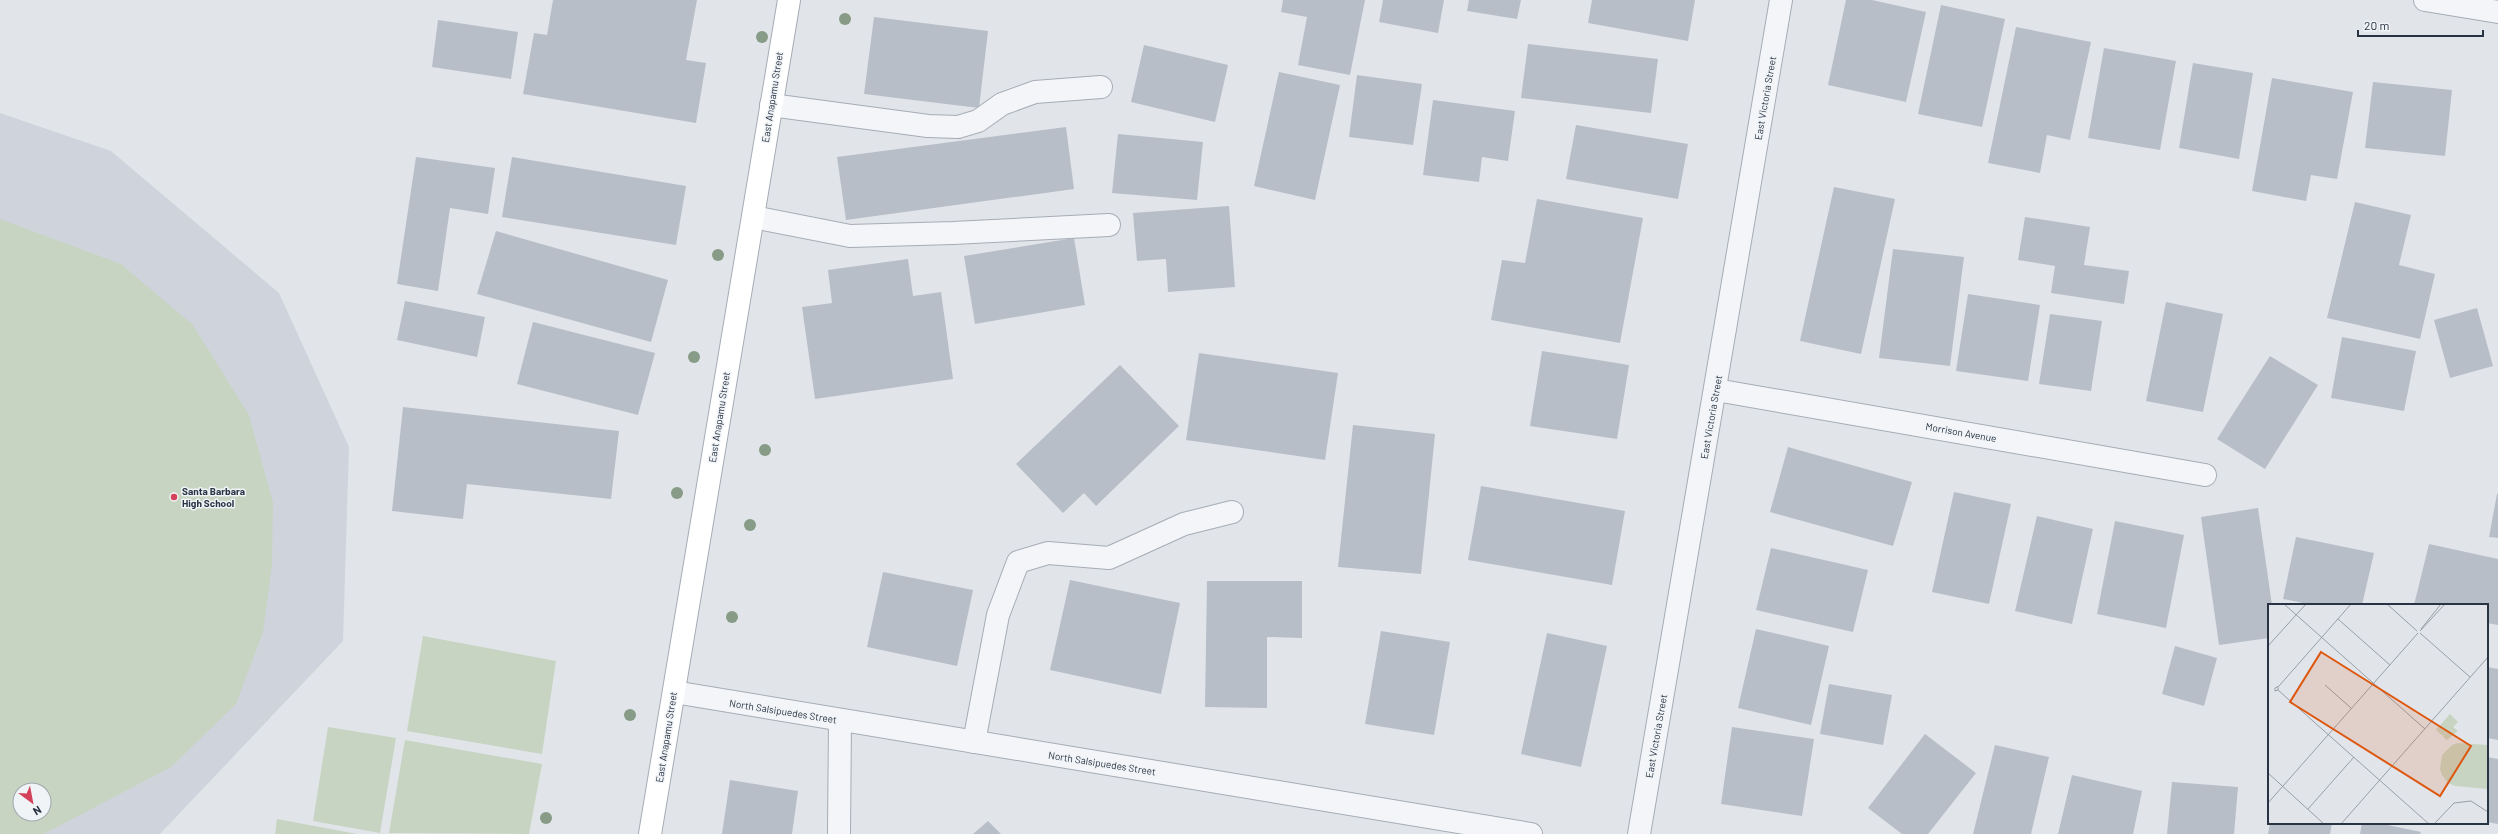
<svg xmlns="http://www.w3.org/2000/svg" width="2498" height="834" font-family="Barlow,sans-serif">
	<style>
		.built { fill: #cfd4dc; fill-rule: evenodd }
		.green { fill: #c7d4c2; fill-rule: evenodd }
		.building { fill: #b8bec8 }
		.lines { fill: none; stroke-linecap: round; stroke-linejoin: round }
		.service-casing { stroke: #a6acb5; stroke-width: 24 }
		.minor-casing { stroke: #a6acb5; stroke-width: 24 }
		.secondary-casing { stroke: #a6acb5; stroke-width: 24 }
		.service { stroke: #f4f5f8; stroke-width: 22 }
		.minor { stroke: #f4f5f8; stroke-width: 22 }
		.secondary { stroke: #fff; stroke-width: 22 }
		.tree { fill: #879b86 }
		.poi-dot { fill: #d4415a; stroke: #f1f4f7; stroke-width: 1.5 }
		.labels { text-anchor: middle; dominant-baseline: central; stroke-width: 3; stroke-linejoin: round; paint-order: stroke }
		.street-label { font-size: 10px; fill: #283343; stroke: #f1f4f7 }
		.poi-label { font-size: 10px; font-weight: bold; fill: #283343; stroke: #f1f4f7; text-anchor: start }
		.inset-road { fill: none; stroke: #979ea7; stroke-width: 1 }
		.view { fill: #de570f; fill-opacity: 0.15; stroke: #de570f; stroke-width: 2 }
		.inset-edge { fill: none; stroke: #283343; stroke-width: 2 }
	</style>
	<rect width="100%" height="100%" fill="#e1e5ea"/>
	<path class="built" d="M 0,113 L 111,151 L 279,293 L 349,447 L 343,641 L 160,834 L 0,834 ZM 20,790 L 44,790 L 44,814 L 20,814 Z"/>
	<g class="green">
		<path d="M 0,219 L 121,264 L 193,325 L 249,415 L 273,503 L 272,565 L 263,632 L 236,704 L 171,767 L 44,834 L 0,834 ZM 20,790 L 44,790 L 44,814 L 20,814 Z"/>
		<path d="M 423,636 L 556,661 L 542,754 L 407,731 Z"/>
		<path d="M 328,727 L 396,738 L 380,833 L 313,821 Z"/>
		<path d="M 405,740 L 542,764 L 529,834 L 389,833 Z"/>
		<path d="M 277,819 L 357,834 L 275,834 Z"/>
	</g>
	<g class="building">
		<path d="M 553,0 L 697,0 L 686,60 L 706,63 L 696,123 L 523,94 L 534,33 L 547,35 Z"/>
		<path d="M 1283,0 L 1365,0 L 1350,75 L 1298,65 L 1307,17 L 1281,12 Z"/>
		<path d="M 1383,0 L 1444,0 L 1438,33 L 1379,22 Z"/>
		<path d="M 1469,0 L 1521,0 L 1517,19 L 1467,11 Z"/>
		<path d="M 1592,0 L 1695,0 L 1688,41 L 1588,23 Z"/>
		<path d="M 1846,0 L 1872,0 L 1926,12 L 1906,102 L 1828,85 Z"/>
		<path d="M 1941,5 L 2005,19 L 1982,127 L 1918,114 Z"/>
		<path d="M 874,17 L 988,31 L 979,108 L 864,94 Z"/>
		<path d="M 438,20 L 518,32 L 511,79 L 432,67 Z"/>
		<path d="M 2016,27 L 2091,42 L 2070,140 L 2047,135 L 2040,173 L 1988,163 Z"/>
		<path d="M 1528,44 L 1658,59 L 1651,113 L 1521,98 Z"/>
		<path d="M 1144,45 L 1228,65 L 1215,122 L 1131,102 Z"/>
		<path d="M 2104,48 L 2176,61 L 2160,150 L 2088,138 Z"/>
		<path d="M 2193,63 L 2253,73 L 2239,159 L 2179,148 Z"/>
		<path d="M 1279,72 L 1340,85 L 1315,200 L 1254,186 Z"/>
		<path d="M 1357,75 L 1422,84 L 1413,145 L 1349,137 Z"/>
		<path d="M 2272,78 L 2353,92 L 2337,179 L 2311,175 L 2306,201 L 2252,191 Z"/>
		<path d="M 2373,82 L 2452,90 L 2445,156 L 2365,148 Z"/>
		<path d="M 1433,100 L 1515,111 L 1508,161 L 1482,157 L 1479,182 L 1423,175 Z"/>
		<path d="M 1576,125 L 1688,144 L 1678,199 L 1566,179 Z"/>
		<path d="M 1066,127 L 1074,189 L 846,220 L 837,157 Z"/>
		<path d="M 1118,134 L 1203,142 L 1197,200 L 1112,193 Z"/>
		<path d="M 416,157 L 495,168 L 488,214 L 450,208 L 438,291 L 397,284 Z"/>
		<path d="M 512,157 L 686,186 L 676,245 L 502,217 Z"/>
		<path d="M 1834,187 L 1895,199 L 1861,354 L 1800,341 Z"/>
		<path d="M 1537,199 L 1643,218 L 1620,343 L 1491,320 L 1502,260 L 1525,263 Z"/>
		<path d="M 2355,202 L 2411,215 L 2399,265 L 2435,274 L 2420,339 L 2327,318 Z"/>
		<path d="M 1229,206 L 1235,287 L 1168,292 L 1166,259 L 1137,261 L 1133,213 Z"/>
		<path d="M 2025,217 L 2090,227 L 2084,265 L 2129,271 L 2124,304 L 2051,293 L 2055,266 L 2018,260 Z"/>
		<path d="M 496,231 L 668,280 L 651,342 L 477,294 Z"/>
		<path d="M 1074,238 L 1085,305 L 975,324 L 964,256 Z"/>
		<path d="M 1893,249 L 1964,257 L 1950,366 L 1879,358 Z"/>
		<path d="M 908,259 L 913,296 L 941,292 L 953,379 L 815,399 L 802,307 L 832,303 L 828,270 Z"/>
		<path d="M 1968,294 L 2040,305 L 2028,381 L 1956,371 Z"/>
		<path d="M 405,301 L 485,317 L 477,357 L 397,340 Z"/>
		<path d="M 2166,302 L 2223,314 L 2203,412 L 2146,401 Z"/>
		<path d="M 2477,308 L 2493,366 L 2450,378 L 2434,320 Z"/>
		<path d="M 2050,314 L 2102,321 L 2091,391 L 2039,384 Z"/>
		<path d="M 533,322 L 655,353 L 638,415 L 517,384 Z"/>
		<path d="M 2342,337 L 2416,351 L 2404,411 L 2331,398 Z"/>
		<path d="M 1542,351 L 1629,365 L 1617,439 L 1530,426 Z"/>
		<path d="M 1199,353 L 1338,373 L 1325,460 L 1186,440 Z"/>
		<path d="M 2270,356 L 2318,385 L 2265,469 L 2217,439 Z"/>
		<path d="M 1120,365 L 1179,426 L 1096,506 L 1084,493 L 1063,513 L 1016,464 Z"/>
		<path d="M 403,407 L 619,431 L 611,499 L 467,484 L 463,519 L 392,511 Z"/>
		<path d="M 1353,425 L 1435,434 L 1421,574 L 1338,567 Z"/>
		<path d="M 1788,447 L 1912,482 L 1893,546 L 1770,512 Z"/>
		<path d="M 1481,486 L 1625,511 L 1612,585 L 1468,560 Z"/>
		<path d="M 1954,492 L 2011,504 L 1989,604 L 1932,592 Z"/>
		<path d="M 2497,494 L 2498,494 L 2498,538 L 2489,537 Z"/>
		<path d="M 2258,508 L 2272,605 L 2269,605 L 2269,638 L 2219,645 L 2201,517 Z"/>
		<path d="M 2037,516 L 2093,529 L 2072,624 L 2015,611 Z"/>
		<path d="M 2115,521 L 2184,535 L 2166,628 L 2097,614 Z"/>
		<path d="M 2296,537 L 2374,553 L 2362,605 L 2312,605 L 2283,599 Z"/>
		<path d="M 2429,544 L 2498,559 L 2498,625 L 2487,623 L 2487,605 L 2414,605 Z"/>
		<path d="M 1771,548 L 1868,570 L 1853,632 L 1756,610 Z"/>
		<path d="M 883,572 L 973,590 L 957,666 L 867,647 Z"/>
		<path d="M 1070,580 L 1180,603 L 1161,694 L 1050,670 Z"/>
		<path d="M 1207,581 L 1302,581 L 1302,638 L 1267,637 L 1267,708 L 1205,707 Z"/>
		<path d="M 1756,629 L 1829,646 L 1811,725 L 1738,708 Z"/>
		<path d="M 1381,631 L 1450,642 L 1434,735 L 1365,724 Z"/>
		<path d="M 1547,633 L 1607,646 L 1581,767 L 1521,754 Z"/>
		<path d="M 2175,646 L 2217,658 L 2204,706 L 2162,694 Z"/>
		<path d="M 2487,667 L 2498,669 L 2498,740 L 2487,738 Z"/>
		<path d="M 1829,684 L 1892,695 L 1883,745 L 1820,734 Z"/>
		<path d="M 1732,727 L 1814,739 L 1802,816 L 1721,804 Z"/>
		<path d="M 1925,734 L 1976,773 L 1928,834 L 1902,834 L 1868,808 Z"/>
		<path d="M 1995,745 L 2049,757 L 2031,834 L 1973,834 Z"/>
		<path d="M 2487,757 L 2498,759 L 2498,824 L 2487,822 Z"/>
		<path d="M 2072,775 L 2142,791 L 2133,834 L 2058,834 Z"/>
		<path d="M 730,780 L 798,791 L 792,834 L 722,834 Z"/>
		<path d="M 2172,782 L 2238,787 L 2234,834 L 2167,834 Z"/>
		<path d="M 988,821 L 1001,834 L 973,834 Z"/>
		<path d="M 2270,823 L 2332,823 L 2330,834 L 2268,834 Z"/>
		<path d="M 2362,823 L 2378,823 L 2421,832 L 2420,834 L 2360,834 Z"/>
	</g>
	<g class="lines">
		<defs>
			<g id="service">
				<path d="M 771,105 L 928,126 L 958,127 L 978,121 L 1002,104 L 1035,92 L 1101,87"/>
				<path d="M 753,217 L 850,236 L 953,233 L 1109,225"/>
				<path d="M 974,742 L 998,615 L 1018,562 L 1048,553 L 1109,558 L 1184,524 L 1232,512"/>
				<path d="M 839,834 L 840,720"/>
			</g>
			<g id="minor">
				<path d="M 2425,0 L 2498,12"/>
				<path d="M 1716,390 L 2205,475"/>
				<path d="M 674,692 L 1531,834"/>
				<path d="M 1639,834 L 1781,0"/>
			</g>
			<path id="secondary" d="M 650,834 L 789,0"/>
		</defs>
		<use href="#service" class="service-casing"/>
		<use href="#minor" class="minor-casing"/>
		<use href="#secondary" class="secondary-casing"/>
		<use href="#service" class="service"/>
		<use href="#minor" class="minor"/>
		<use href="#secondary" class="secondary"/>
	</g>
	<g class="tree">
		<circle cx="845" cy="19" r="6"/>
		<circle cx="762" cy="37" r="6"/>
		<circle cx="718" cy="255" r="6"/>
		<circle cx="694" cy="357" r="6"/>
		<circle cx="765" cy="450" r="6"/>
		<circle cx="677" cy="493" r="6"/>
		<circle cx="750" cy="525" r="6"/>
		<circle cx="732" cy="617" r="6"/>
		<circle cx="630" cy="715" r="6"/>
		<circle cx="546" cy="818" r="6"/>
	</g>
	<circle class="poi-dot" cx="174" cy="497" r="4"/>
	<g class="labels">
		<g class="street-label">
			<text transform="translate(772 97) rotate(-81)">East Anapamu Street</text>
			<text transform="translate(1765 98) rotate(-80)">East Victoria Street</text>
			<text transform="translate(719 417) rotate(-81)">East Anapamu Street</text>
			<text transform="translate(1711 417) rotate(-80)">East Victoria Street</text>
			<text transform="translate(1961 432) rotate(10)">Morrison Avenue</text>
			<text transform="translate(783 711) rotate(9)">North Salsipuedes Street</text>
			<text transform="translate(1656 736) rotate(-80)">East Victoria Street</text>
			<text transform="translate(666 737) rotate(-81)">East Anapamu Street</text>
			<text transform="translate(1102 763) rotate(9)">North Salsipuedes Street</text>
		</g>
		<g class="poi-label">
			<text x="182" y="491">Santa Barbara<tspan x="182" dy="12">High School</tspan></text>
		</g>
	</g>
	<g transform="translate(2268 604)">
		<rect width="220" height="220" fill="#e1e5ea"/>
		<path d="M 182,110 L 190,118 L 185,123 L 190,127 L 179,136 L 175,133 L 180,127 L 175,132 L 168,126 ZM 190,139 L 220,141 L 220,185 L 187,182 L 180,179 L 174,171 L 172,165 L 174,151 L 184,141 Z" fill="#c7d4c2"/>
		<path class="inset-road" d="M 16,0 L 157,125M 119,0 L 149,27M 28,11 L 38,0M 70,15 L 122,61M 153,25 L 173,0M 152,27 L 177,0M 152,29 L 202,73M 0,42 L 28,11M 57,81 L 83,104M 10,83 L 10,86 L 7,87 L 7,84 L 11,82 L 83,0M 10,86 L 161,220M 0,169 L 56,220M 0,199 L 150,29M 40,205 L 86,153M 73,220 L 220,53M 166,220 L 186,199 L 203,197 L 220,208"/>
		<path class="view" d="M 53,48 L 203,142 L 172,192 L 22,98 Z"/>
		<rect width="220" height="220" class="inset-edge"/>
	</g>
	<g transform="translate(32 802) rotate(148)"><circle r="19" fill="#f1f4f7" stroke="#a1a7af"/>
	<path d="M0-3L7 15L0 10L-7 15Z" fill="#d4415a"/>
	<text y="-6" font-size="11" font-weight="bold" text-anchor="middle" fill="#283343">N</text>
	</g>
	<path d="M2358 30v6h125v-6" fill="none" stroke="#283343" stroke-width="2"/>
	<text x="2364" y="30" font-size="12" fill="#283343" stroke="#f1f4f7" stroke-width="3" paint-order="stroke">20 m</text>
</svg>
